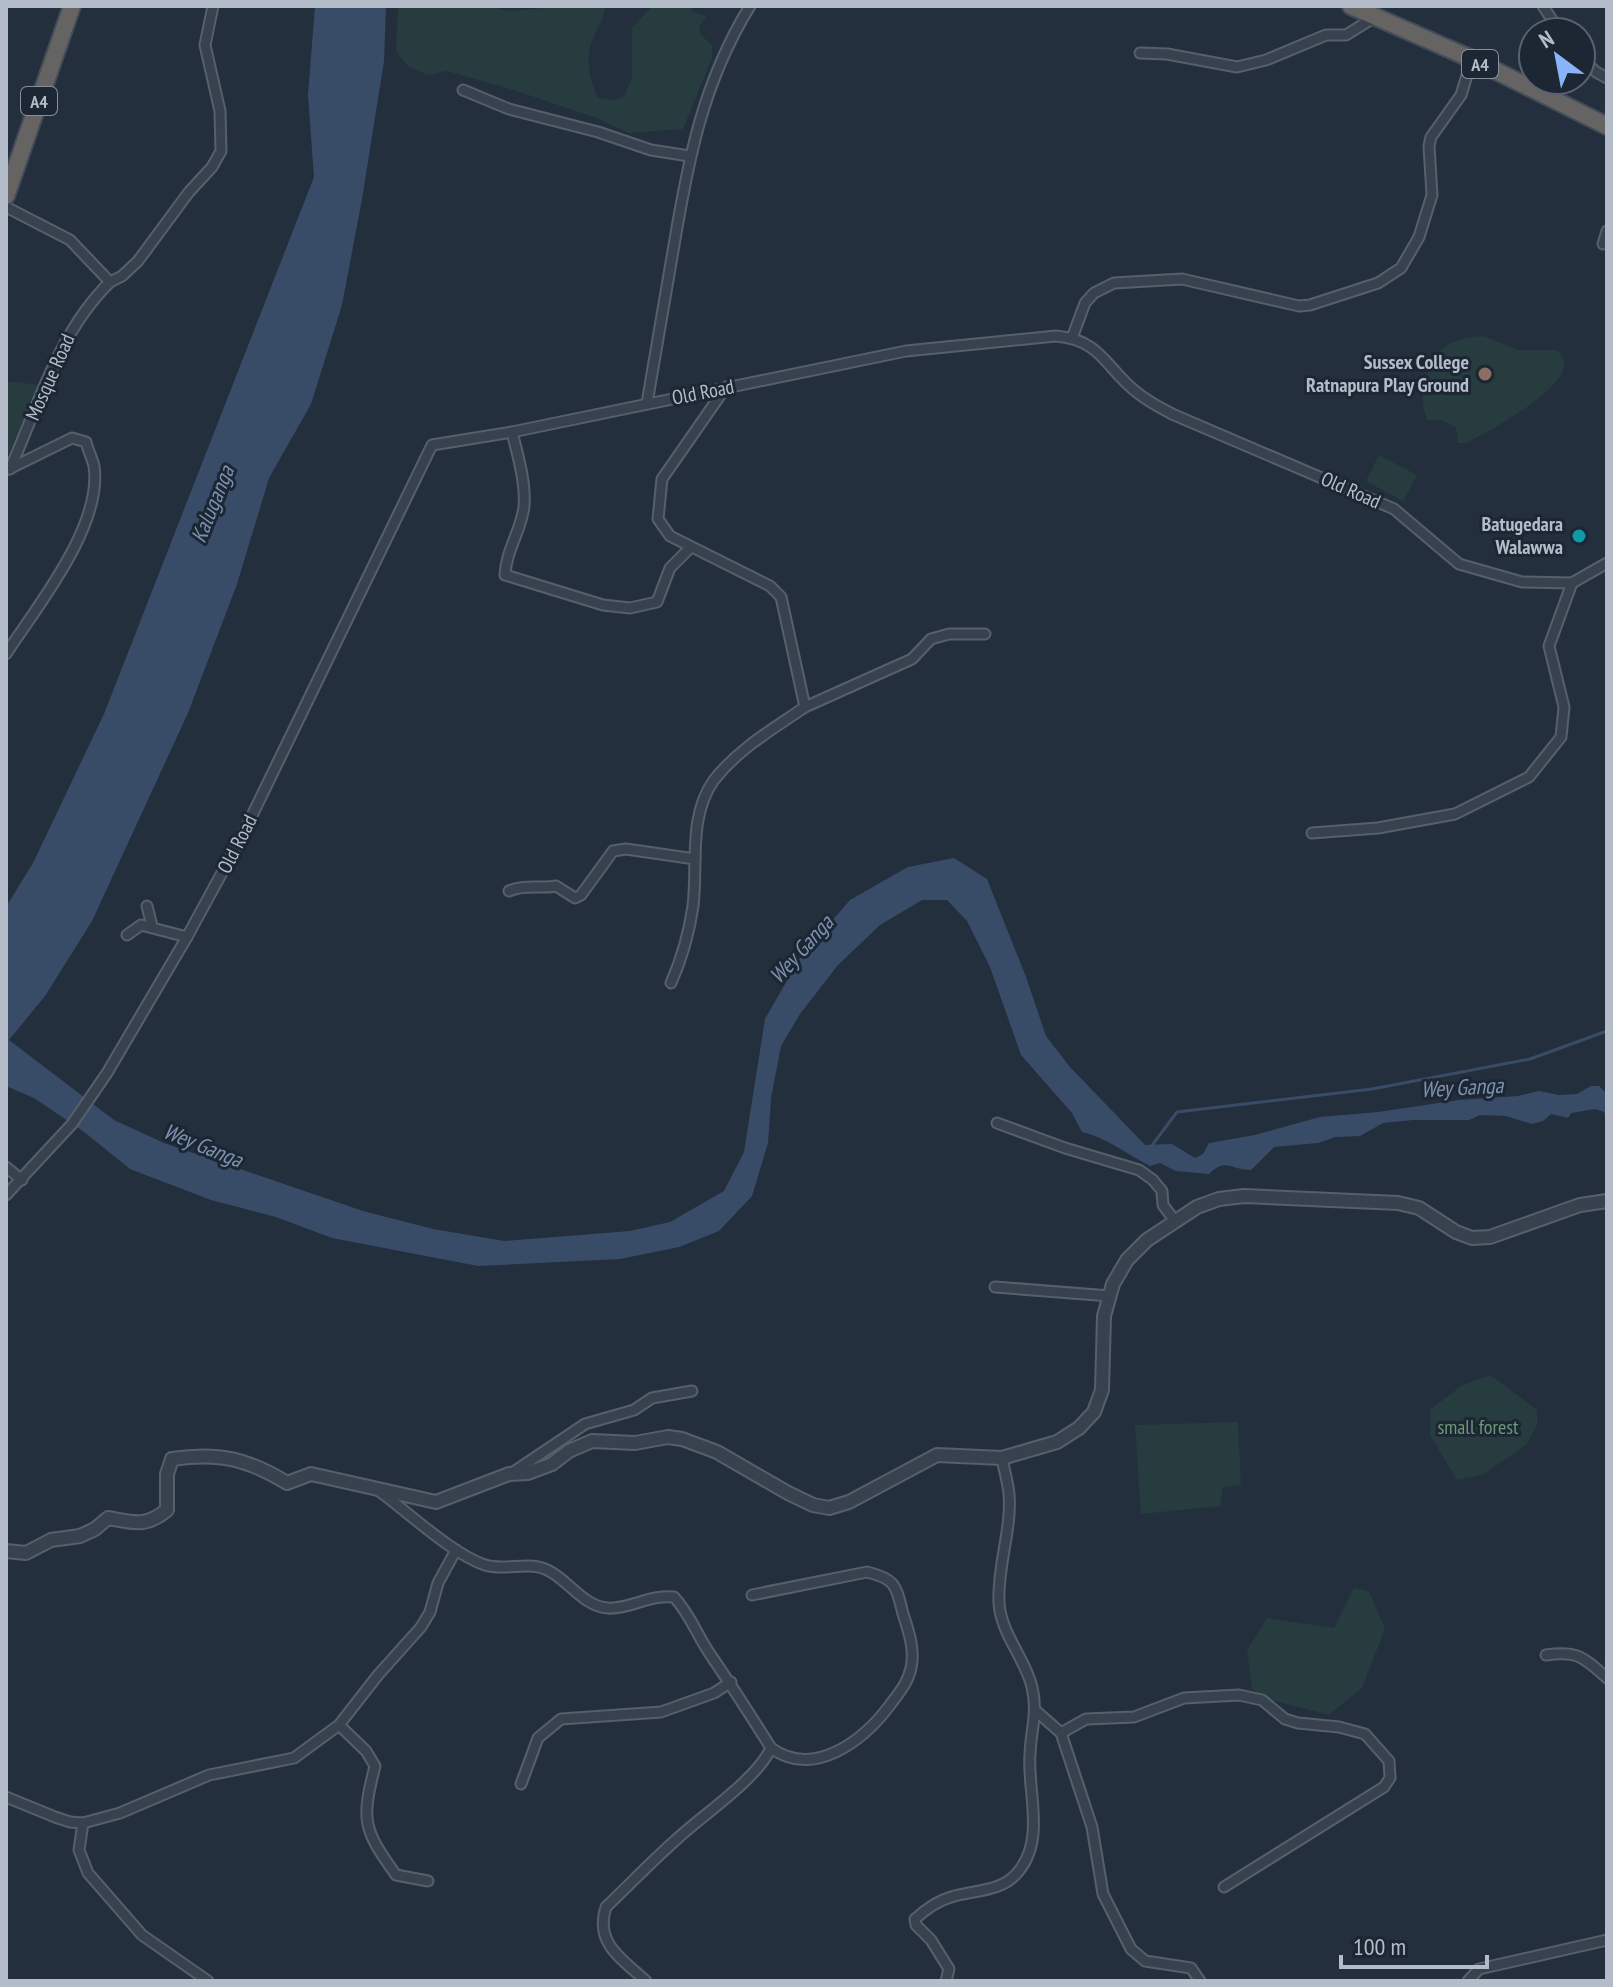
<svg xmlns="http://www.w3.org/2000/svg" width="1613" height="1987" font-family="'PT Sans Narrow',sans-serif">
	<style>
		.green { fill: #263c3f }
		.water { fill: #394c67 }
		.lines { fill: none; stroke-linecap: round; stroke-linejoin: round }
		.stream { stroke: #394c67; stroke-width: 3 }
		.minor-casing { stroke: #565f6c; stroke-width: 13 }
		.tertiary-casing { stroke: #565f6c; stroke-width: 16 }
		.trunk-casing { stroke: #434c59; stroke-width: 20 }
		.minor { stroke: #38414e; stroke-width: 9 }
		.tertiary { stroke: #38414e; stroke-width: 12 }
		.trunk { stroke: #656462; stroke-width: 16 }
		.education-dot { fill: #8d6e63; stroke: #1d2633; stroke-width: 3 }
		.culture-dot { fill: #0f9aa8; stroke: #1d2633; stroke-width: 3 }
		.labels { text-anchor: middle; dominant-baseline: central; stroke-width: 6; stroke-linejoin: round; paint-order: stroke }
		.shield { fill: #1d2633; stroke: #878f9c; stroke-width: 2 }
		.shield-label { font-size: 18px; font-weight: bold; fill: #b4bcc9 }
		.poi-label { font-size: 20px; font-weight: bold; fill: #b4bcc9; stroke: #1d2633; text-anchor: end }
		.street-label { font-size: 20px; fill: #b4bcc9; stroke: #1d2633 }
		.park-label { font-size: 20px; fill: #6b9a76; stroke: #1d2633 }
		.water-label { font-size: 22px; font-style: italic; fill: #7c92b1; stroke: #1d2633 }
	</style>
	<rect width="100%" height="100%" fill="#242f3e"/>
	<g class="green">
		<path d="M 398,6 L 488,6 L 509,11 L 565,6 L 605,6 C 604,23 590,37 589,54 C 587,68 592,86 598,98 L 616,100 L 624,96 L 632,78 L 632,28 L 653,6 L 690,6 L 693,12 L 707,16 L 699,26 L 701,35 L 712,45 L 712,58 L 683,129 L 629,133 L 597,118 L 504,87 L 447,71 L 428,75 L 409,67 L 396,52 Z"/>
		<path d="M 1484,336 L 1518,350 L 1556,350 C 1595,376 1485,433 1467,443 L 1458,443 L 1456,427 L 1442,420 L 1428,420 C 1417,401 1425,371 1438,354 C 1447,340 1469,337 1484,336 Z"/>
		<path d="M 6,381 L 40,385 L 6,459 Z"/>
		<path d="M 1379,455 L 1417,475 L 1403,501 L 1366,481 Z"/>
		<path d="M 1490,1375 L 1537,1410 L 1537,1425 L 1527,1444 L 1483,1475 L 1457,1480 L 1430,1435 L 1431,1409 L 1461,1386 Z"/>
		<path d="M 1238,1422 L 1241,1485 L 1223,1487 L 1220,1506 L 1141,1514 L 1135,1425 Z"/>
		<path d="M 1354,1588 L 1369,1591 L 1385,1629 L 1362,1688 L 1329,1715 L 1267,1699 L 1252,1689 L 1247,1650 L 1267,1618 L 1334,1628 Z"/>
	</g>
	<path class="water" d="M 315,6 L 386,6 L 384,61 L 362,199 L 342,305 L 311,404 L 269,478 L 237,584 L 188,713 L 92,921 L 45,996 L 9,1040 L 114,1120 L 164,1143 L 363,1211 L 433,1229 L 504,1241 L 630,1231 L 670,1222 L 724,1191 L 744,1152 L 765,1019 L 800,958 L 850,900 L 908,867 L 954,858 L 987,879 L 1026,977 L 1046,1036 L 1070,1067 L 1145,1145 L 1172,1144 L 1195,1158 L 1203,1154 L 1209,1143 L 1255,1135 L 1320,1117 L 1378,1112 L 1459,1100 L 1518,1096 L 1539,1091 L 1559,1095 L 1577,1094 L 1591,1086 L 1599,1086 L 1607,1094 L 1607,1119 L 1604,1112 L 1595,1109 L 1571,1113 L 1568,1118 L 1551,1114 L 1543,1121 L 1532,1124 L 1506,1116 L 1480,1115 L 1469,1120 L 1413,1120 L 1383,1123 L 1360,1136 L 1335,1137 L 1318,1143 L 1274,1147 L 1251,1170 C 1231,1170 1226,1157 1209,1174 L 1176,1171 L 1160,1163 L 1150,1166 C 1128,1155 1106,1137 1082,1132 L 1072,1113 L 1021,1055 L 990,967 L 967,921 L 947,900 L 922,900 L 880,925 L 838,965 L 800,1014 L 781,1046 L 771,1098 L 768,1143 L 752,1196 L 719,1231 L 679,1247 L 620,1259 L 478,1266 L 332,1238 L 276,1217 L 211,1200 L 130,1169 L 83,1131 L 34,1098 L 6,1086 L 6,907 L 33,863 L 104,714 L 314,177 L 308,95 Z"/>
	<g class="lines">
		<path class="stream" d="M 1150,1148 L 1177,1112 L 1372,1089 L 1530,1059 L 1607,1031"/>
		<defs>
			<g id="minor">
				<path d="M 1543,6 L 1560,32"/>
				<path d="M 1140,53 L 1167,54 L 1237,67 L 1266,60 L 1326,35 L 1346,35 L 1375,17"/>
				<path d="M 1581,58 L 1596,72 L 1607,78"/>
				<path d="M 463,90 L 509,109 L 598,132 L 651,150 L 689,156"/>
				<path d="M 6,207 L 70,240 L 110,282 C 58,333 39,404 10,469"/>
				<path d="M 1603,244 L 1607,231"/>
				<path d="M 110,282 L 122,276 L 138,261 L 189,192 L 212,167 L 221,151 L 220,111 L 205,45 L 213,6"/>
				<path d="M 1072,338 L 1085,303 L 1094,293 L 1114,283 L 1182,279 L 1299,306 L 1310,305 L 1378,283 L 1401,268 L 1419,237 L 1432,195 L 1429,146 L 1431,137 L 1461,95 L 1472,59"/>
				<path d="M 647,403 C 656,352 664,301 673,251 C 688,161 702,84 750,6"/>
				<path d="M 512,432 C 518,456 526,483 524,507 C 521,531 506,550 505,575 L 603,605 L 630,608 L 657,602 L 670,568 L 691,547"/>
				<path d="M 6,654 C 37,606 103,526 94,466 C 92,458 88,450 86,442 L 72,438 L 9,469"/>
				<path d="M 805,707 L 912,659 L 931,639 L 949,634 L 985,634"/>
				<path d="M 1312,833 L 1378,828 L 1455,814 L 1529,777 L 1561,737 L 1564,707 L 1549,646 L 1572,583"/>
				<path d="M 509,891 C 524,884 540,889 556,886 L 575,898 L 581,895 L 613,851 L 626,849 L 695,859"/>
				<path d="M 147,906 L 152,926"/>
				<path d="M 127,935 L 141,925 L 187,937"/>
				<path d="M 671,983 C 682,958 689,934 693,906 C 698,865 688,816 714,780 C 738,749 773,729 805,707 L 781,597 L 770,586 L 670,536 L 658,519 L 662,479 L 726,387"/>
				<path d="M 997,1123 L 1065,1148 L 1139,1170 L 1153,1180 L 1162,1191 L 1163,1205 L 1175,1221"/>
				<path d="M 6,1167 L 22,1180"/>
				<path d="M 6,1195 L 72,1124 L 107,1073 L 187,937 L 243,834 L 432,445 L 512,432 L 906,351 L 1056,336 C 1103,340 1106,370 1139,394 C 1149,402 1161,408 1172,414 L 1394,509 L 1459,564 L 1522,582 L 1572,583 L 1607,563"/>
				<path d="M 995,1287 L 1110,1296"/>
				<path d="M 512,1473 L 585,1424 L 634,1410 L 652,1398 L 692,1391"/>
				<path d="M 379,1491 C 408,1512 452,1554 485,1565 C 506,1572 531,1559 551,1572 C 569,1582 585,1607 608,1608 C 627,1610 651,1594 674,1597 C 690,1614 697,1635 710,1654 C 731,1685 751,1716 771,1748 C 757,1779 704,1814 678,1838 C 653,1860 630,1884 606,1907 C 594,1943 622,1959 646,1981"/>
				<path d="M 752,1595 L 867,1572 C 897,1579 896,1587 903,1614 C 909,1632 915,1650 911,1668 C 908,1683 898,1694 890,1705 C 863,1741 814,1779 771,1748"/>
				<path d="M 1546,1655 C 1578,1650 1584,1658 1607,1678"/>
				<path d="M 1036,1711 L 1061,1733 L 1092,1827 L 1103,1894 L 1131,1949 L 1145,1961 L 1191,1968 L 1200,1981"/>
				<path d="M 339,1725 L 366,1751 L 375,1766 C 361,1821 363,1829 396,1875 L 428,1881"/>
				<path d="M 1061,1733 L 1086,1719 L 1134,1717 L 1184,1698 L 1239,1695 L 1262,1700 L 1285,1719 L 1298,1723 L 1339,1727 L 1365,1734 L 1389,1761 L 1390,1778 L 1384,1787 L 1224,1887"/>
				<path d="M 521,1784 L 538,1738 L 561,1719 L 661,1712 L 714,1693 L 731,1682"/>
				<path d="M 6,1797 L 55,1817 L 70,1822 L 83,1823 L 120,1813 L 209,1775 L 294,1758 L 339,1725 L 378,1675 L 421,1627 L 430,1612 L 438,1583 L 456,1550"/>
				<path d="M 83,1823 L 79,1850 L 88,1873 L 142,1935 L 208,1981"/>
				<path d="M 946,1981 L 949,1969 L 931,1940 L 916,1925 L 915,1919 C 926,1909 937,1901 951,1897 C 974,1890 1002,1892 1018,1872 C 1046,1839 1027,1791 1030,1754 C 1031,1729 1038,1713 1032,1687 C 1025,1658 1001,1634 999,1603 C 997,1566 1012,1530 1009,1494 C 1008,1482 1004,1470 1002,1458"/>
				<path d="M 1468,1981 L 1479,1969 L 1607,1940"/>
			</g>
			<path id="tertiary" d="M 6,1551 L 26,1553 L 51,1540 L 80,1536 L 95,1529 L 108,1518 C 133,1522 145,1528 167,1510 L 167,1474 L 172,1459 C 219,1452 248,1459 287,1483 L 311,1474 L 436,1502 L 509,1474 L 528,1473 L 552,1464 L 569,1451 L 592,1441 L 635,1443 L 668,1437 L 682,1439 L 717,1452 L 788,1493 L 813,1505 L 829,1508 L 849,1502 L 937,1455 L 1002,1458 L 1057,1442 L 1079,1428 L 1094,1412 L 1102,1390 L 1104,1316 L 1113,1284 L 1127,1260 L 1147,1240 L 1197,1207 L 1219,1199 L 1244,1196 L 1398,1203 L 1419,1208 L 1456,1232 L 1472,1238 L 1490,1237 L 1580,1205 L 1607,1201"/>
			<g id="trunk">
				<path d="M 1351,6 L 1472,59 L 1607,126"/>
				<path d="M 6,196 L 72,6"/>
			</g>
		</defs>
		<use href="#minor" class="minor-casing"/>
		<use href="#tertiary" class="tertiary-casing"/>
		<use href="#trunk" class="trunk-casing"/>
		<use href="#minor" class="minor"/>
		<use href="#tertiary" class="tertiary"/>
		<use href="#trunk" class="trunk"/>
	</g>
	<circle class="education-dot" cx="1485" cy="374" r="8"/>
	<circle class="culture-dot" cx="1579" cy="536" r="8"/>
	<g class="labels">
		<g class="shield">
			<rect x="1462" y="50" width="36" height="28" rx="6"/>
			<rect x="21" y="87" width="36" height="28" rx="6"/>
		</g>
		<g class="shield-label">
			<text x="1480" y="64">A4</text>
			<text x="39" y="101">A4</text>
		</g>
		<g class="poi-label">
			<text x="1469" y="362">Sussex College<tspan x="1469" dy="23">Ratnapura Play Ground</tspan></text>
			<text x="1563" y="524">Batugedara<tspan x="1563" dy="23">Walawwa</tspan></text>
		</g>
		<g class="street-label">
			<text transform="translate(50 377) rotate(-66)">Mosque Road</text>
			<text transform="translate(703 392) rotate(-11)">Old Road</text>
			<text transform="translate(1351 490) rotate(24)">Old Road</text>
			<text transform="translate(237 844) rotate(-63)">Old Road</text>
		</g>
		<g class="park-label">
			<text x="1478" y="1427">small forest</text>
		</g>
		<g class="water-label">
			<text transform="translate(212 504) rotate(-68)">Kaluganga</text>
			<text transform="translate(801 949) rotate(-48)">Wey Ganga</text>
			<text transform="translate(1462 1087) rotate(-3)">Wey Ganga</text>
			<text transform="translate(203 1145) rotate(22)">Wey Ganga</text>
		</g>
	</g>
	<rect width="1613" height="1987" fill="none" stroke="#b4bcc9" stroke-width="16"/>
	<g transform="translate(1557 56) rotate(328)"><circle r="38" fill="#1d2633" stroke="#59626f" stroke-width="2"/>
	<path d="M0-6L14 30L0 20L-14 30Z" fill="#8ab4f8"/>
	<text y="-12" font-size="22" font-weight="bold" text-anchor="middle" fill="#b4bcc9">N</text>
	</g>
	<path d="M1341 1955v12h146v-12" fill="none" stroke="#b4bcc9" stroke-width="4"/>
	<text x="1353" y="1955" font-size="24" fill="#b4bcc9" stroke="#1d2633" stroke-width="6" paint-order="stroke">100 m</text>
</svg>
